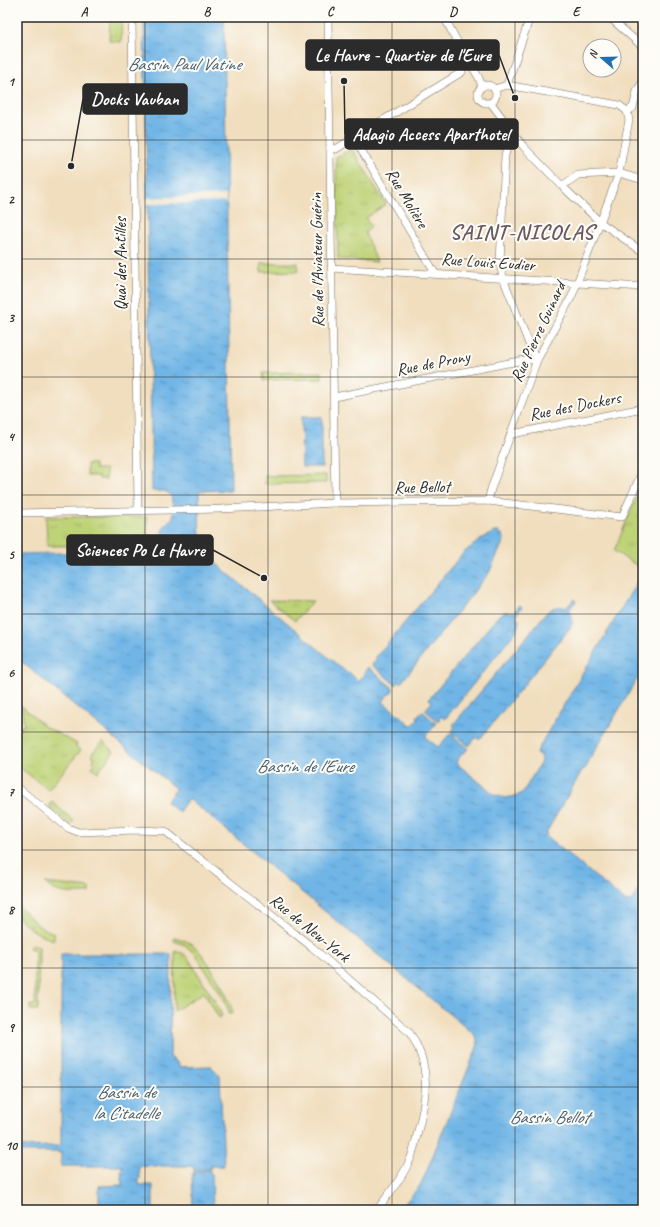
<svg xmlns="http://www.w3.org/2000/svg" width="660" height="1227" font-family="Caveat,sans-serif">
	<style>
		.grass { fill: url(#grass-tufts); stroke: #747e50 }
		.water { fill: url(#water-ripples); stroke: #4d7088 }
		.pier { fill: #f1debe }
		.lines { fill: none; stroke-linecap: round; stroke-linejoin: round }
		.minor-casing { stroke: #706a5e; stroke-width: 8 }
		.minor { stroke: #fff; stroke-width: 7 }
		.grid { fill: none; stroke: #2b2b2b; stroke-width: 1; stroke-opacity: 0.55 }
		.labels { text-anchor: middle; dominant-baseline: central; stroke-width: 4; stroke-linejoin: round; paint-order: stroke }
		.street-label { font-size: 17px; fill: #2b2b2b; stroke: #fdfcf7 }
		.water-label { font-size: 18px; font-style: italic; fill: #435b6c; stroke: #fdfcf7 }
		.district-label { font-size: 21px; font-weight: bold; letter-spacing: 1px; fill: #685962; stroke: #fdfcf7 }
		.leader { fill: none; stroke: #2b2b2b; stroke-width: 1.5 }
		.callout-dot { fill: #2b2b2b; stroke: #fdfcf7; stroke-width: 1.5 }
		.callout { fill: #2b2b2b; stroke: #2b2b2b; stroke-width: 1.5 }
		.callout-label { font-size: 18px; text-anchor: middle; font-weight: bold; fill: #fff }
		.neatline { fill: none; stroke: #2b2b2b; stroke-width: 1.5 }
		.grid-label { font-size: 13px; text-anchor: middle; font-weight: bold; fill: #2b2b2b }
	</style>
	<defs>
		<pattern id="grass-tufts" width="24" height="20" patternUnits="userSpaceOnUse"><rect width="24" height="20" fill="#bed276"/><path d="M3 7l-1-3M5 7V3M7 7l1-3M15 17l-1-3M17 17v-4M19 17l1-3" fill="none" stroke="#a3b466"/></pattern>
		<pattern id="water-ripples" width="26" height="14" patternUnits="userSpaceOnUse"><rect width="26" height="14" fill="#6fb5e6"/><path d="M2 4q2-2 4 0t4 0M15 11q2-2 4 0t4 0" fill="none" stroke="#5b93bb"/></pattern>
	</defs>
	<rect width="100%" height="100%" fill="#fdfcf7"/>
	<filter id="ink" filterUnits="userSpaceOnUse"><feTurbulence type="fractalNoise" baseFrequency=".025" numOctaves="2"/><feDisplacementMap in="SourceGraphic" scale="8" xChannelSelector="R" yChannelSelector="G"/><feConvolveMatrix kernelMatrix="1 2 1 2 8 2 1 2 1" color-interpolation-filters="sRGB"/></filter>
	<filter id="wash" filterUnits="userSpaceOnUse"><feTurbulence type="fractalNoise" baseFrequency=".012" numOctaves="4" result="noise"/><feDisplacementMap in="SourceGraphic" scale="16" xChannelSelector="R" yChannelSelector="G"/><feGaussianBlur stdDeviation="0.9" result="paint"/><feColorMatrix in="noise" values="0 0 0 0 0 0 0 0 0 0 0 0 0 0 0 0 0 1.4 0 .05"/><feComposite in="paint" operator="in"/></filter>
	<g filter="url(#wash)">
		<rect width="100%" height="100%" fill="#f1debe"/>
		<g class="grass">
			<path d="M 110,17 L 122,17 L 121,42 L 109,41 Z"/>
			<path d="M 352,149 L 386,204 L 366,218 L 371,226 L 365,233 L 377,262 L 338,259 L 336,157 Z"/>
			<path d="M 261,263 L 298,263 L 298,271 L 261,272 Z"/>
			<path d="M 322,372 L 322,379 L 264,380 L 263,373 Z"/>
			<path d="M 87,464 L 95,464 L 95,469 L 106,469 L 106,479 L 99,479 L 99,476 L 87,476 Z"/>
			<path d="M 326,475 L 326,483 L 265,484 L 265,476 Z"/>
			<path d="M 643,482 L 643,567 L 642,569 L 614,551 Z"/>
			<path d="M 46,517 L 147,517 L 147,545 L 47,546 Z"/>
			<path d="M 269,600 L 313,601 L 295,621 Z"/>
			<path d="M 21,705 L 44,726 L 77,744 L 76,747 L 81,750 L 48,790 L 17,765 L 17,720 L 18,730 L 20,729 L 20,726 L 24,726 Z"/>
			<path d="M 102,741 L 114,751 L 98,772 L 92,767 L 94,763 L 93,761 L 95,758 L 91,755 Z"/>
			<path d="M 52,802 L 74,821 L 70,825 L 50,808 L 49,804 Z"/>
			<path d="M 45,883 L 90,888 L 90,893 C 73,893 57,896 45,883 Z"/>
			<path d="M 17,905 L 40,927 L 54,933 L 54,940 C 39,936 28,928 17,916 Z"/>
			<path d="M 174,937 C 181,939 188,941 194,946 C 207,957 229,996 233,1013 L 230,1014 L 223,997 L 195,954 L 185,945 L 174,941 Z"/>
			<path d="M 32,944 L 39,947 L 38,1010 L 30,1010 L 30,1005 L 35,1005 L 35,950 L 29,948 Z"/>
			<path d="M 175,950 L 183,953 L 188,958 L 215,1001 L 222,1016 L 219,1018 L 204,992 L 174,1011 Z"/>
		</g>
		<g class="water">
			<path d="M 144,17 L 224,17 L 231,490 L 199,491 L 200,550 L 347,673 L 349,672 L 357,680 L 359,680 L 365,675 L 364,673 L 367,668 L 369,668 L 393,688 L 393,690 L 390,694 L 388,694 L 383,702 L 411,725 L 413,725 L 418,719 L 417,717 L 420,713 L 423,712 L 436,723 L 435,724 L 436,725 L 426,735 L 426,738 L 438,747 L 450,734 L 468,749 L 461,755 L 456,763 L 495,795 L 505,798 L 517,796 L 523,792 L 541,762 L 540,755 L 536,753 L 554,721 L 555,720 L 643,572 L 643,669 L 588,762 L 589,762 L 585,769 L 583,769 L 546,833 L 546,836 L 625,901 L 629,902 L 632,900 L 643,881 L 643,1210 L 399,1210 L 419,1187 L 425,1175 L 477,1047 L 478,1043 L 476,1036 L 190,800 L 187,800 L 179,812 L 166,802 L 175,790 L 175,788 L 17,658 L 17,554 L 152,551 L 159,550 L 164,545 C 159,534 163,524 173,518 L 173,503 L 172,503 L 171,495 L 165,491 L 152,491 Z"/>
			<path d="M 301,417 L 322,417 L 322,467 L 302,467 Z"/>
			<path d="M 494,532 L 499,532 L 502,534 L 504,540 L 489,573 L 404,679 L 401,683 L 399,681 L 396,685 L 372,665 L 376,660 L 376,657 L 463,553 L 483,538 Z"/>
			<path d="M 574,599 L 576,601 L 569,610 C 573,616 574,621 570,628 L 479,740 L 476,737 L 469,746 L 451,732 L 455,727 L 453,725 L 547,612 C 553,607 558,605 566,608 Z"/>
			<path d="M 520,605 L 522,607 L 516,615 L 519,621 L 517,630 L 445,719 L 441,716 L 438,721 L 425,710 L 432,702 L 429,699 L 499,615 L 505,612 L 514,612 Z"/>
			<path d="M 61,954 L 171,954 L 170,1057 L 178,1063 L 180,1067 L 211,1066 L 220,1076 L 224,1166 L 211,1166 L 210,1169 L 194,1169 L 192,1166 L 158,1166 L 157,1167 L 139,1166 L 140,1178 L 139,1178 L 139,1185 L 153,1185 L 153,1210 L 99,1210 L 99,1186 L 123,1185 L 121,1170 L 123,1168 L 123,1166 L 61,1166 L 61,1154 L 58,1152 L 17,1152 L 17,1147 L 58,1146 L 61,1143 Z"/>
			<path d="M 194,1170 L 196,1171 L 210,1170 L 210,1174 L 212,1175 L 213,1210 L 193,1210 L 192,1174 L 194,1174 Z"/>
		</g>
		<path class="pier" d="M 226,195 L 226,202 L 147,204 L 147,198 Z"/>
	</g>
	<g filter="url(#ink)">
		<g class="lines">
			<defs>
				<g id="minor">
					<path d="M 132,17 L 138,510"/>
					<path d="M 328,17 L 335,503"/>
					<path d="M 444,17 L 457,41 L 479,78 L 482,87"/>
					<path d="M 609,17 L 643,47"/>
					<path d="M 507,85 L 530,17"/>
					<circle cx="487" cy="94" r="9"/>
					<path d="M 494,89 L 507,85 L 619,105 L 627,111"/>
					<path d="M 491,103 L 523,146 L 562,186 L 600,222 L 643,252"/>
					<path d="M 627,111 L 633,108 L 637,91 L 643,81"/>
					<path d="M 354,138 L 435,273"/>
					<path d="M 330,148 L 336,149 L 462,72"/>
					<path d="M 562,186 L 578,175 L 619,173 L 643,180"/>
					<path d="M 331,268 L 643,287"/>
					<path d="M 334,397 L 524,360 L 537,360 L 529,344 L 503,278 L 500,263 L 505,155 L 508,145 L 514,135"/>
					<path d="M 512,434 L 643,408"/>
					<path d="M 488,501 L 491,489 L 537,360 L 572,296 L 619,173 L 629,120 L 627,111"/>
					<path d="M 17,513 L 221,509 L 335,503 L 488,501 L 622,517 L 643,470"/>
					<path d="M 17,787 L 68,828 L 78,832 L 136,830 L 165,831 L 312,947 L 409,1032 C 432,1065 427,1098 417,1135 C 415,1145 413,1155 408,1164 C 401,1180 387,1196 377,1210"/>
				</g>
			</defs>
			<use href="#minor" class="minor-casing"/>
			<use href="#minor" class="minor"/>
		</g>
	</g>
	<path class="grid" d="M 145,17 L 145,1210M 268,17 L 268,1210M 392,17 L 392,1210M 515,17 L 515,1210M 17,140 L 643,140M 17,259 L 643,259M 17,377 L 643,377M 17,495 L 643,495M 17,614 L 643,614M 17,732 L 643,732M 17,850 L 643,850M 17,968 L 643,968M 17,1087 L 643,1087"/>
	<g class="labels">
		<g class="street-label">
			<text transform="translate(407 198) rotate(59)">Rue Molière</text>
			<text transform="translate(317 260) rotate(-91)">Rue de l'Aviateur Guérin</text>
			<text transform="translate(488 262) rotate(4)">Rue Louis Eudier</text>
			<text transform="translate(120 264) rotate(-90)">Quai des Antilles</text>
			<text transform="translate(538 332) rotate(-65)">Rue Pierre Guinard</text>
			<text transform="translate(433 363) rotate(-11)">Rue de Prony</text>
			<text transform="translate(575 406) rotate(-11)">Rue des Dockers</text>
			<text transform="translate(422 487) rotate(-1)">Rue Bellot</text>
			<text transform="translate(310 928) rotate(39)">Rue de New-York</text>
		</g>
		<g class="water-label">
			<text x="184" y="64">Bassin Paul Vatine</text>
			<text x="305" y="766">Bassin de l'Eure</text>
			<text x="126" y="1092">Bassin de<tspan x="126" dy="21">la Citadelle</tspan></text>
			<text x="549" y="1117">Bassin Bellot</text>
		</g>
		<g class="district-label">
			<text x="522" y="232">SAINT-NICOLAS</text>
		</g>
	</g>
	<path class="leader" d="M515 98L499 55M71 166L83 99M344 81L345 134M264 578L213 550"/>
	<g class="callout-dot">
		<circle cx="515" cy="98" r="4"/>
		<circle cx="71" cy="166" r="4"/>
		<circle cx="344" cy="81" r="4"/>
		<circle cx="264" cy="578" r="4"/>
	</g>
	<g class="callout">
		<rect x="306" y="40" width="193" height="30" rx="4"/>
		<rect x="83" y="84" width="104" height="30" rx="4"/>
		<rect x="345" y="119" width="173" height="30" rx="4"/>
		<rect x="67" y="535" width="146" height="30" rx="4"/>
	</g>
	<g class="callout-label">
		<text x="403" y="61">Le Havre - Quartier de l'Eure</text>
		<text x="135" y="105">Docks Vauban</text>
		<text x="431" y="140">Adagio Access Aparthotel</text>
		<text x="140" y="556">Sciences Po Le Havre</text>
	</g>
	<rect width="660" height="1227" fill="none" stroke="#fdfcf7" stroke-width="44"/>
	<g transform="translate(602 58) rotate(290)"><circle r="19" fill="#fdfcf7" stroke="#a9a8a5"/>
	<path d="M0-3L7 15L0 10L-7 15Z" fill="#1f6fb2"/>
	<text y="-6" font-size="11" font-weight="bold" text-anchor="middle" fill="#2b2b2b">N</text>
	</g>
	<rect x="22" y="22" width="616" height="1183" class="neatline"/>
	<g class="grid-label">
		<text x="84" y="16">A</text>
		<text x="207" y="16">B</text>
		<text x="330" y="16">C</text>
		<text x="453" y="16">D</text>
		<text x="576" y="16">E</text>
		<text x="11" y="86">1</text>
		<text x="11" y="204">2</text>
		<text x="11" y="322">3</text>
		<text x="11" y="441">4</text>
		<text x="11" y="559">5</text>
		<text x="11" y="677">6</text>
		<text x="11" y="796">7</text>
		<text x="11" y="914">8</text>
		<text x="11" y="1032">9</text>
		<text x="11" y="1150">10</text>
	</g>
</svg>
